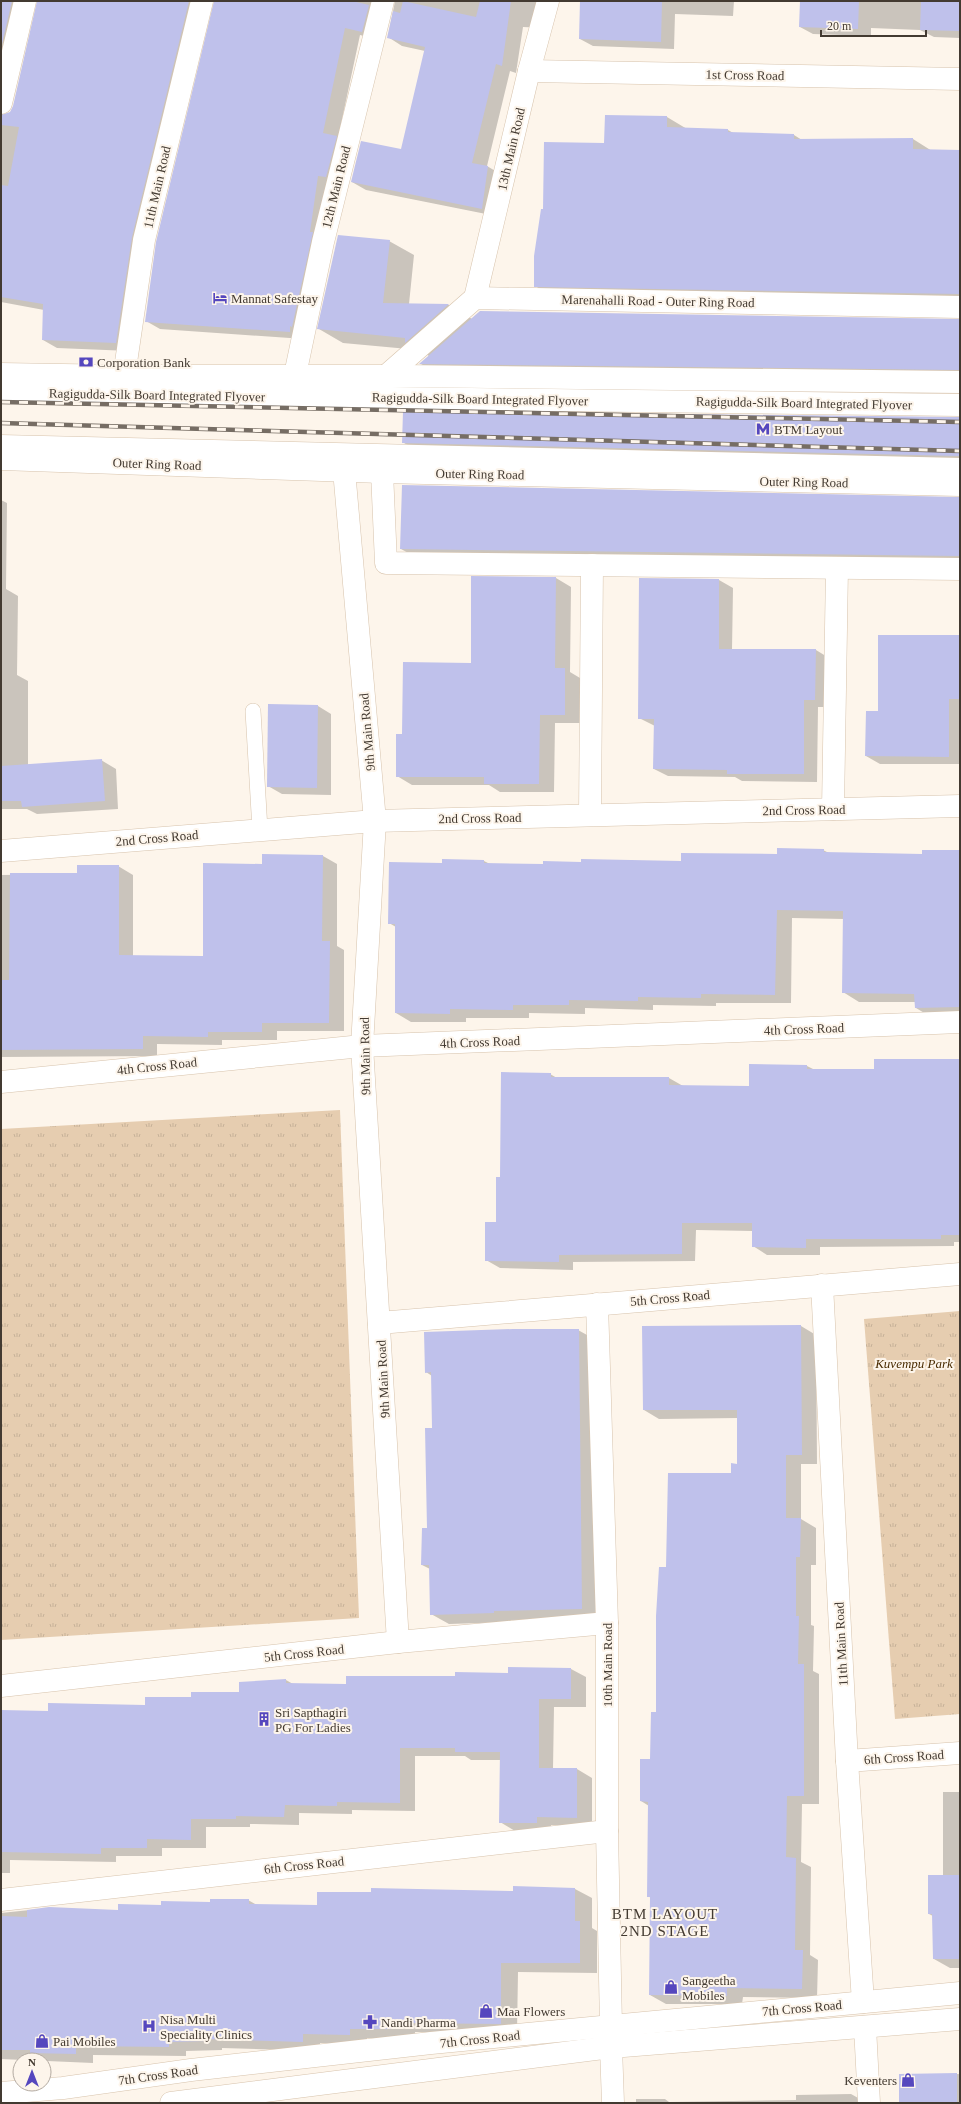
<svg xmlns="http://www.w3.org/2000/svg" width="961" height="2104" font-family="'Times New Roman',serif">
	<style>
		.park { fill: url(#park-tufts) }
		.shadow { fill: #0003 }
		.building { fill: #bfc1eb }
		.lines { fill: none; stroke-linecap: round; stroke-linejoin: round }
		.lane-casing { stroke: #d7c3ac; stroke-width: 16 }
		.street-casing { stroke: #d7c3ac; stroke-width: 23 }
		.secondary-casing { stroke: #d7c3ac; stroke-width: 23 }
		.primary-casing { stroke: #d7c3ac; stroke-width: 23 }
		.highway-casing { stroke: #d7c3ac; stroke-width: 23 }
		.lane { stroke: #fff; stroke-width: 15 }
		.street { stroke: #fff; stroke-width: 22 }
		.secondary { stroke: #fff; stroke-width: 22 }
		.primary { stroke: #fff; stroke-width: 22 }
		.highway { stroke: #fff; stroke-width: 22 }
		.rail-casing { stroke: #766d64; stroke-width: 4.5 }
		.rail { stroke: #fdf5eb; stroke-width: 3; stroke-dasharray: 9; stroke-linecap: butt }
		.labels { text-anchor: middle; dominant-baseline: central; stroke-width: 4; stroke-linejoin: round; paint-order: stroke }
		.street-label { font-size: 13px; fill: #433a31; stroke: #fdf5eb }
		.poi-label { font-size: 13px; fill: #433a31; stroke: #fdf5eb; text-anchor: start }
		.park-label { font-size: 13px; font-style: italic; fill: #492b00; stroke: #fdf5eb }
		.quarter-label { font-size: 15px; letter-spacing: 1px; fill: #433a31; stroke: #fdf5eb }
	</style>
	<defs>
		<pattern id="park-tufts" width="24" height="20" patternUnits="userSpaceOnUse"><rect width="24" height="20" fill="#e6cdb0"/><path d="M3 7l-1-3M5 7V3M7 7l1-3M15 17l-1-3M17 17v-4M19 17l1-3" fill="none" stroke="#c6b198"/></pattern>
	</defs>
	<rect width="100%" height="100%" fill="#fdf5eb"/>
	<g class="park">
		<path d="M 340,1110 L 359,1618 L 1,1640 L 1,1129 Z"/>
		<path d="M 960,1311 L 960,1714 L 895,1719 L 864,1319 Z"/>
	</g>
	<g class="shadow">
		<path d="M 1,1 L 32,1 L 3,109 L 3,115 L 11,113 L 14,106 L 38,1 L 207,1 L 130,351 L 57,348 L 43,340 L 44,310 L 1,302 Z"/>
		<path d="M 215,1 L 388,1 L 377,39 L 360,35 L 338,138 L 304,339 L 160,329 L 146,321 Z"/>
		<path d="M 395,1 L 554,1 L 544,28 L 523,27 L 516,73 L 510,71 L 487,166 L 502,175 L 496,216 L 366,190 L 352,182 L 402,151 L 425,51 L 402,46 L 388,37 Z"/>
		<path d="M 581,1 L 734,1 L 733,16 L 675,14 L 674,49 L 593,46 L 580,39 Z"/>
		<path d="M 801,1 L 960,1 L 960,38 L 934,37 L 920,30 L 871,28 L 871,36 L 813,34 L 800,27 Z"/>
		<path d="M 667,117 L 687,129 L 728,130 L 735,134 L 794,135 L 802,140 L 913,139 L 932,151 L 960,151 L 960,306 L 556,298 L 535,286 L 605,144 Z"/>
		<path d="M 389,241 L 414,255 L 409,304 L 449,305 L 472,319 L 960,320 L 960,381 L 442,376 L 421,364 L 429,356 L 419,350 L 343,343 L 319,329 Z"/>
		<path d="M 960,418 L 960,468 L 425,455 L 404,443 Z"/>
		<path d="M 960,498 L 960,568 L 423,561 L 401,549 Z"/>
		<path d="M 1,500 L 7,503 L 6,589 L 18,596 L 17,675 L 28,681 L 28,765 L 101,760 L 116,769 L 118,809 L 37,814 L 27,809 L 1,809 Z"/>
		<path d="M 556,578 L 571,587 L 570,672 L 580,678 L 580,723 L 555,723 L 554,792 L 500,792 L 489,785 L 412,785 L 397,776 L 403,736 Z"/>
		<path d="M 640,579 L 719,580 L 733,588 L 732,650 L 816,650 L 829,658 L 828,707 L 818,707 L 817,782 L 742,781 L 735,777 L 668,776 L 654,769 L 655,726 L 639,718 Z"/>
		<path d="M 879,636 L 960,638 L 960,764 L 880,764 L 866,756 L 879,712 Z"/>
		<path d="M 318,706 L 331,714 L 331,795 L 282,794 L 268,786 Z"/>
		<path d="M 823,850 L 829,853 L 923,855 L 960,851 L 960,1016 L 931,1017 L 916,1008 L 915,1002 L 859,1002 L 843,992 L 844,919 L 792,918 L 791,1003 L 716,1003 L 716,1006 L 653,1005 L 653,1010 L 585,1008 L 585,1014 L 529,1013 L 529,1018 L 466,1018 L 466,1022 L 411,1022 L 396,1013 L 396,927 L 389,923 L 443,864 L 443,860 L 484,861 L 490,864 L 544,865 L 682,862 Z"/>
		<path d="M 323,856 L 337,864 L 337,946 L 344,950 L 344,1031 L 277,1031 L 277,1040 L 222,1040 L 222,1045 L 157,1044 L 157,1056 L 1,1057 L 1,875 L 78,874 L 118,866 L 133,875 L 133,956 L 204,957 L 263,865 Z"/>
		<path d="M 960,1060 L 960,1242 L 954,1242 L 954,1246 L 820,1247 L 820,1255 L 767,1255 L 753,1246 L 753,1231 L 696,1230 L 695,1261 L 573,1262 L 573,1270 L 500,1268 L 486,1260 L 497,1223 L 501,1178 L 550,1074 L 557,1078 L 669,1078 L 683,1086 L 750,1087 L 807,1066 L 815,1070 L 875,1070 Z"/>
		<path d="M 801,1326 L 816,1335 L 817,1464 L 801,1464 L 801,1519 L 816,1528 L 816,1565 L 811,1565 L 811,1625 L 814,1626 L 813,1671 L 819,1674 L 819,1804 L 802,1804 L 801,1862 L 811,1867 L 810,1955 L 818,1960 L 817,1998 L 743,1997 L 742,2004 L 666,2004 L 650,1995 L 651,1898 L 648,1896 L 649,1806 L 641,1801 L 651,1760 L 657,1713 L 667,1568 L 738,1465 L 738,1418 L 659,1419 L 644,1410 Z"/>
		<path d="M 578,1330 L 596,1340 L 600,1619 L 511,1620 L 511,1622 L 449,1624 L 431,1614 L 430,1569 L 422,1565 L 428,1529 L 433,1428 L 432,1376 L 426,1372 Z"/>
		<path d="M 571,1669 L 586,1677 L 586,1707 L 554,1707 L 553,1769 L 577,1769 L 592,1778 L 592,1826 L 551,1825 L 551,1831 L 515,1831 L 500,1822 L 501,1760 L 471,1760 L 465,1756 L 415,1756 L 415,1811 L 352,1810 L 352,1814 L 299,1813 L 299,1825 L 250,1824 L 250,1827 L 206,1827 L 206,1848 L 162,1848 L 162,1856 L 116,1856 L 116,1862 L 10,1860 L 10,1873 L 1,1873 L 1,1726 L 49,1712 L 146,1706 L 240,1693 L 286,1680 L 293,1684 L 347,1685 Z"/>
		<path d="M 943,1792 L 960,1792 L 960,1968 L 950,1968 L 934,1959 L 933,1916 L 929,1914 L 943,1876 Z"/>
		<path d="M 575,1889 L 592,1898 L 592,1928 L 597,1931 L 597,1973 L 518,1972 L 517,2033 L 415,2032 L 415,2039 L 367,2038 L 367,2044 L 320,2043 L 320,2051 L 222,2048 L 222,2050 L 186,2051 L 186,2056 L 93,2055 L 93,2063 L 1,2059 L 1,1913 L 49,1908 L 119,1911 L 248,1900 L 257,1905 L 318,1906 Z"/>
		<path d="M 960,2074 L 960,2103 L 900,2103 L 900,2075 Z"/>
		<path d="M 851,2094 L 867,2103 L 636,2103 L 636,2099 L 665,2099 L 669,2102 L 796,2100 L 796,2095 Z"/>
	</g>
	<g class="building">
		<path d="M 1,1 L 12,1 L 1,48 Z"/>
		<path d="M 37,1 L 189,1 L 132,237 L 116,343 L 42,340 L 43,304 L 1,297 L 1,185 L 8,186 L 19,127 L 1,125 L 1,115 L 10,112 L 13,106 Z"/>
		<path d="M 214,1 L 352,1 L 369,5 L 362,32 L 345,28 L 323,133 L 337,136 L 326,177 L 318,176 L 310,232 L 313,232 L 292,327 L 290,326 L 290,332 L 145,322 L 156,242 Z"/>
		<path d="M 403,1 L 476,17 L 480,1 L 511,1 L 502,66 L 496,64 L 472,163 L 488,166 L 482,209 L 351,182 L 361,141 L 401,149 L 425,47 L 387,38 L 393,11 L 400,13 Z"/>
		<path d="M 580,1 L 662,1 L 661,42 L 579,39 Z"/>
		<path d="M 800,1 L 859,1 L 858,29 L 799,27 Z"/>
		<path d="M 921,1 L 960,1 L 960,31 L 920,30 Z"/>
		<path d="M 605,115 L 667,116 L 667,127 L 728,129 L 728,132 L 794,134 L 794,139 L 913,138 L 913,149 L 960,150 L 960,294 L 534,287 L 534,256 L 541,209 L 543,209 L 544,142 L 604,143 Z"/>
		<path d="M 338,235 L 390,240 L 383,303 L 449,304 L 405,343 L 405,338 L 317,329 Z"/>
		<path d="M 480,311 L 960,319 L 960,370 L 419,364 Z"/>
		<path d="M 403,411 L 960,417 L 960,456 L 402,443 Z"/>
		<path d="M 402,485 L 960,497 L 960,556 L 400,549 Z"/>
		<path d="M 471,576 L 556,577 L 555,668 L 565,668 L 565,715 L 540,715 L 539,784 L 484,784 L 484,777 L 396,777 L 396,734 L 402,734 L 403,662 L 471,663 Z"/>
		<path d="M 639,578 L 719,579 L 719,649 L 816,649 L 815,700 L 804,700 L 804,774 L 727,774 L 727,770 L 653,769 L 654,719 L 638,719 Z"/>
		<path d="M 878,635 L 959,635 L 959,699 L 949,699 L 949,757 L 865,756 L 866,711 L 878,711 Z"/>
		<path d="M 268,704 L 318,705 L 317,788 L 267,787 Z"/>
		<path d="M 102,759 L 105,801 L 22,807 L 21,801 L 1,801 L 1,766 Z"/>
		<path d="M 777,848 L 824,849 L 824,852 L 922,854 L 922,850 L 960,850 L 960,1007 L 915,1008 L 914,994 L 842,993 L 843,911 L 777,910 L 775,995 L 701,994 L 701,998 L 638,997 L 638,1001 L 569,1000 L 569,1005 L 513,1005 L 513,1010 L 450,1009 L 450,1014 L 395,1013 L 395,924 L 388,924 L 389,862 L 442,863 L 442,859 L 484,860 L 484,863 L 543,864 L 543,861 L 581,862 L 581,859 L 681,861 L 681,853 L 777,854 Z"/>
		<path d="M 262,854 L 323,855 L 322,941 L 330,941 L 329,1023 L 262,1023 L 262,1032 L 208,1032 L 208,1037 L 143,1036 L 143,1049 L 1,1050 L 1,980 L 9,980 L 10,873 L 77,873 L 77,865 L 119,865 L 119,955 L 203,956 L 203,863 L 262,864 Z"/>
		<path d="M 874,1059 L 960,1059 L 960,1235 L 941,1235 L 941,1239 L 806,1239 L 806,1248 L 752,1247 L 752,1223 L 682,1223 L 682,1254 L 559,1255 L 559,1262 L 485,1261 L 485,1222 L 496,1222 L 496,1177 L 500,1177 L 501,1072 L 551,1073 L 551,1077 L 669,1077 L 669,1085 L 749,1086 L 749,1064 L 807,1065 L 807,1069 L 874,1069 Z"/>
		<path d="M 801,1325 L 802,1455 L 786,1455 L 786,1518 L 801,1518 L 800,1557 L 796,1557 L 796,1616 L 799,1616 L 798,1664 L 804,1664 L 804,1796 L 787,1796 L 786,1857 L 796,1858 L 795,1950 L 803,1950 L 802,1989 L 727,1988 L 727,1996 L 649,1995 L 650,1897 L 647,1897 L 648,1802 L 640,1801 L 640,1759 L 650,1759 L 651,1712 L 656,1712 L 656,1616 L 659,1567 L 666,1567 L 668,1473 L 731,1473 L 731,1463 L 737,1464 L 737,1410 L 643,1410 L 642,1326 Z"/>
		<path d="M 513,1329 L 579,1329 L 582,1609 L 494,1611 L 494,1613 L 430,1615 L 429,1565 L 421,1565 L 422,1528 L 427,1528 L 425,1428 L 432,1428 L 431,1372 L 425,1373 L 424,1332 Z"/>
		<path d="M 508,1667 L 571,1668 L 571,1699 L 539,1699 L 539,1768 L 577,1768 L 577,1818 L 537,1817 L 537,1823 L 499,1823 L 500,1752 L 455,1752 L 455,1748 L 400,1748 L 400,1803 L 337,1802 L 337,1806 L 285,1805 L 284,1817 L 236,1816 L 236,1819 L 191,1819 L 191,1840 L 147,1839 L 147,1848 L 101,1848 L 101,1854 L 1,1852 L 1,1710 L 48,1711 L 48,1703 L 145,1705 L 145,1697 L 191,1697 L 191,1692 L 239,1692 L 239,1682 L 286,1679 L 286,1683 L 346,1684 L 346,1676 L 455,1676 L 455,1672 L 508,1673 Z"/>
		<path d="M 928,1875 L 960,1875 L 960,1959 L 933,1959 L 932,1914 L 928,1914 Z"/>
		<path d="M 513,1886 L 575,1888 L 575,1921 L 580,1921 L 580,1963 L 501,1963 L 501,2024 L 399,2023 L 399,2029 L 350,2029 L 350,2035 L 303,2034 L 303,2042 L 206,2039 L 206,2041 L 169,2042 L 169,2047 L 76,2046 L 76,2054 L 30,2053 L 30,2050 L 1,2050 L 1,1916 L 27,1917 L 27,1910 L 49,1907 L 118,1910 L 118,1904 L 161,1905 L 161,1901 L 210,1902 L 210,1899 L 249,1899 L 249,1904 L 317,1905 L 317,1892 L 371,1892 L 371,1888 L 513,1891 Z"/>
		<path d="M 957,2073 L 957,2103 L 899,2103 L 899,2074 Z"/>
	</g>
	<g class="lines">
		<defs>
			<path id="lane" d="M 253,711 L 260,830"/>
			<g id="street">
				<path d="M 529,71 L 960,79"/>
				<path d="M 1,103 L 25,1"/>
				<path d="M 475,298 L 529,71 L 548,1"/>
				<path d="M 295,375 L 323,242 L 383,1"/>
				<path d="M 124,376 L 144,240 L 202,1"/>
				<path d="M 344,470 L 375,821 L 362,1046 L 398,1642"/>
				<path d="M 833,809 L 837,568"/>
				<path d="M 590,815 L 592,565"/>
				<path d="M 1,851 L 375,821 L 960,806"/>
				<path d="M 1,1082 L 362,1046 L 960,1022"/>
				<path d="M 822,1285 L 847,1761 L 863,2002"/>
				<path d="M 597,1304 L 607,1623 L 607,1831 L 611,2026"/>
				<path d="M 379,1323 L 960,1274"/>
				<path d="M 1,1686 L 398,1642 L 607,1623"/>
				<path d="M 847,1761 L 960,1753"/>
				<path d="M 1,1900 L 607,1831"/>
				<path d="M 865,2027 L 869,2103"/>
				<path d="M 611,2047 L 613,2103"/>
			</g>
			<g id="secondary">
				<path d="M 386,376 L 475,298 L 960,307"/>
				<path d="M 382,472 L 386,563 L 960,569"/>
				<path d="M 1,2093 L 63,2088 L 191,2070 L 431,2043 L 960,1993"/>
				<path d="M 171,2103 L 611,2047 L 960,2019"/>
			</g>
			<g id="primary">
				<path d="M 1,392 L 70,394 L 960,405"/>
				<path d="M 1,446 L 960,469"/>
			</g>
			<g id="highway">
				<path d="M 1,374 L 124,376 L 401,376 L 960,382"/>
				<path d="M 1,459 L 382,472 L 960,485"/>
			</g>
		</defs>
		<use href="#lane" class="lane-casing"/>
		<use href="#street" class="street-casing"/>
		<use href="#secondary" class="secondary-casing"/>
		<use href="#primary" class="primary-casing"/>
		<use href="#highway" class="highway-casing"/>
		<use href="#lane" class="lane"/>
		<use href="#street" class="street"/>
		<use href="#secondary" class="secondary"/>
		<use href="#primary" class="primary"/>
		<use href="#highway" class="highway"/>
		<defs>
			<g id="rail">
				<path d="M 1,402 L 960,422"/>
				<path d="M 1,423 L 960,451"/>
			</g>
		</defs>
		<use href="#rail" class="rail-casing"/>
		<use href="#rail" class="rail"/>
	</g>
	<defs>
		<symbol id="hotel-bare" viewBox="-9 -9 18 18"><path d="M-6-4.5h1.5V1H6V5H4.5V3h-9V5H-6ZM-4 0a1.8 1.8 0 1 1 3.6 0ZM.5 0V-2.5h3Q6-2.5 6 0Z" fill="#5547be" stroke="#fdf5eb" stroke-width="2.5" paint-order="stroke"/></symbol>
		<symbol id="bank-bare" viewBox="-9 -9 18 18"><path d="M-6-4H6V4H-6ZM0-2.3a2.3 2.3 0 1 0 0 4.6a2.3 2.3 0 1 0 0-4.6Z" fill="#5547be" stroke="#fdf5eb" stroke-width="2.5" paint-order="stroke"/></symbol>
		<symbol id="metro-bare" viewBox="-9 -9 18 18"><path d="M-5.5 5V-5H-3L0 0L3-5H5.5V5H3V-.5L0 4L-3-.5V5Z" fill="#5547be" stroke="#fdf5eb" stroke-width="2.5" paint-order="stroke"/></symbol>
		<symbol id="building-bare" viewBox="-9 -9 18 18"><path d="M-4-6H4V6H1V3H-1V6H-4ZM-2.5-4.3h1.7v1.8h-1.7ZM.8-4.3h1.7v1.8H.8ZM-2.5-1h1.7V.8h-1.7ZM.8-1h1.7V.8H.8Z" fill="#5547be" stroke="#fdf5eb" stroke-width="2.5" paint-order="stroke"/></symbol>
		<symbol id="shop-bare" viewBox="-9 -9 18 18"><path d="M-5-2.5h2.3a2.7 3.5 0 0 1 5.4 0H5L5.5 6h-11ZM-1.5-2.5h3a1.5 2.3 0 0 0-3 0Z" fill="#5547be" stroke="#fdf5eb" stroke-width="2.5" paint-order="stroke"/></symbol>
		<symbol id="pharmacy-bare" viewBox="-9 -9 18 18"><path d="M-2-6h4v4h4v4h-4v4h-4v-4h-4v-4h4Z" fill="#5547be" stroke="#fdf5eb" stroke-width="2.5" paint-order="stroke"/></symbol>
		<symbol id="hospital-bare" viewBox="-9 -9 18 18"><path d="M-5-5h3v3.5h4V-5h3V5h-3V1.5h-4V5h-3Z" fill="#5547be" stroke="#fdf5eb" stroke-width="2.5" paint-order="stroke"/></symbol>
	</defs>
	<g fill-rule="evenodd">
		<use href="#hotel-bare" x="210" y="288" width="20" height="20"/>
		<use href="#bank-bare" x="76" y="352" width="20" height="20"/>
		<use href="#metro-bare" x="753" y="419" width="20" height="20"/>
		<use href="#building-bare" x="254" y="1709" width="20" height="20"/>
		<use href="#shop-bare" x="661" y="1977" width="20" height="20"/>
		<use href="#shop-bare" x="476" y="2001" width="20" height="20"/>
		<use href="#pharmacy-bare" x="360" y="2012" width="20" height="20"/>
		<use href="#hospital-bare" x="139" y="2016" width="20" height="20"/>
		<use href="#shop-bare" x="32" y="2031" width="20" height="20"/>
		<use href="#shop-bare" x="898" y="2070" width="20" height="20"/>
	</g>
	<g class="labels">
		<g class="street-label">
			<text transform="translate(745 75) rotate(1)">1st Cross Road</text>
			<text transform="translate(511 149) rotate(-77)">13th Main Road</text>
			<text transform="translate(157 187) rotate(-77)">11th Main Road</text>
			<text transform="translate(336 187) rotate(-76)">12th Main Road</text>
			<text transform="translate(658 301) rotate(1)">Marenahalli Road - Outer Ring Road</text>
			<text transform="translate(157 395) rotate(1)">Ragigudda-Silk Board Integrated Flyover</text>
			<text transform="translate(480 399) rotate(1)">Ragigudda-Silk Board Integrated Flyover</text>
			<text transform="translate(804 403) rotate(1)">Ragigudda-Silk Board Integrated Flyover</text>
			<text transform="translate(157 464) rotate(2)">Outer Ring Road</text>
			<text transform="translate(480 474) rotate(1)">Outer Ring Road</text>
			<text transform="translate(804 482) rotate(1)">Outer Ring Road</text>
			<text transform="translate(367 732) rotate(-95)">9th Main Road</text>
			<text transform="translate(804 810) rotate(-1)">2nd Cross Road</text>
			<text transform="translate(480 818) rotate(-1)">2nd Cross Road</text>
			<text transform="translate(157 838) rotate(-5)">2nd Cross Road</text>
			<text transform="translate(804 1029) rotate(-2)">4th Cross Road</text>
			<text transform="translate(480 1042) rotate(-2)">4th Cross Road</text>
			<text transform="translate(365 1056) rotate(-91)">9th Main Road</text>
			<text transform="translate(157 1066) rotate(-6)">4th Cross Road</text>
			<text transform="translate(670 1298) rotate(-5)">5th Cross Road</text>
			<text transform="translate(383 1379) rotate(-93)">9th Main Road</text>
			<text transform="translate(841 1644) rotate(-93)">11th Main Road</text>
			<text transform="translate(304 1653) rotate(-6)">5th Cross Road</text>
			<text transform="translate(607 1665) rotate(-90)">10th Main Road</text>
			<text transform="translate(904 1757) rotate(-4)">6th Cross Road</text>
			<text transform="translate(304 1865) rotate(-6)">6th Cross Road</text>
			<text transform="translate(802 2008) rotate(-5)">7th Cross Road</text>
			<text transform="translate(480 2039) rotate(-6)">7th Cross Road</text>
			<text transform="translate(158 2075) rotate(-8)">7th Cross Road</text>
		</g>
		<g class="poi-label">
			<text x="231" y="298">Mannat Safestay</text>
			<text x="97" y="362">Corporation Bank</text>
			<text x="774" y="429">BTM Layout</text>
			<text x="275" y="1712">Sri Sapthagiri<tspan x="275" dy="15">PG For Ladies</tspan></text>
			<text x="682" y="1980">Sangeetha<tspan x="682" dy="15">Mobiles</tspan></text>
			<text x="497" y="2011">Maa Flowers</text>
			<text x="160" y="2019">Nisa Multi<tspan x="160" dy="15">Speciality Clinics</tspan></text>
			<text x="381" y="2022">Nandi Pharma</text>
			<text x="53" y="2041">Pai Mobiles</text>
			<text x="897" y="2080" text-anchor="end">Keventers</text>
		</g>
		<g class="park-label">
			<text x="914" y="1363">Kuvempu Park</text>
		</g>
		<g class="quarter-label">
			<text x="665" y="1914">BTM LAYOUT<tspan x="665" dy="17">2ND STAGE</tspan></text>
		</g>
	</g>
	<rect width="961" height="2104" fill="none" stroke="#433a31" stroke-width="4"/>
	<g transform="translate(32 2072)"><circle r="19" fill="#fdf5eb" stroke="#b3aaa1"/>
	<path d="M0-3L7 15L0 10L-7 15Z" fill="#5547be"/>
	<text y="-6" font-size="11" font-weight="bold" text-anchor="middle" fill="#433a31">N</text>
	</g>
	<path d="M821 30v6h105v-6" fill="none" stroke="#433a31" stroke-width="2"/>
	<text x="827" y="30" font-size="12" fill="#433a31" stroke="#fdf5eb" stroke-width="3" paint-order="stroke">20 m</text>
</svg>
